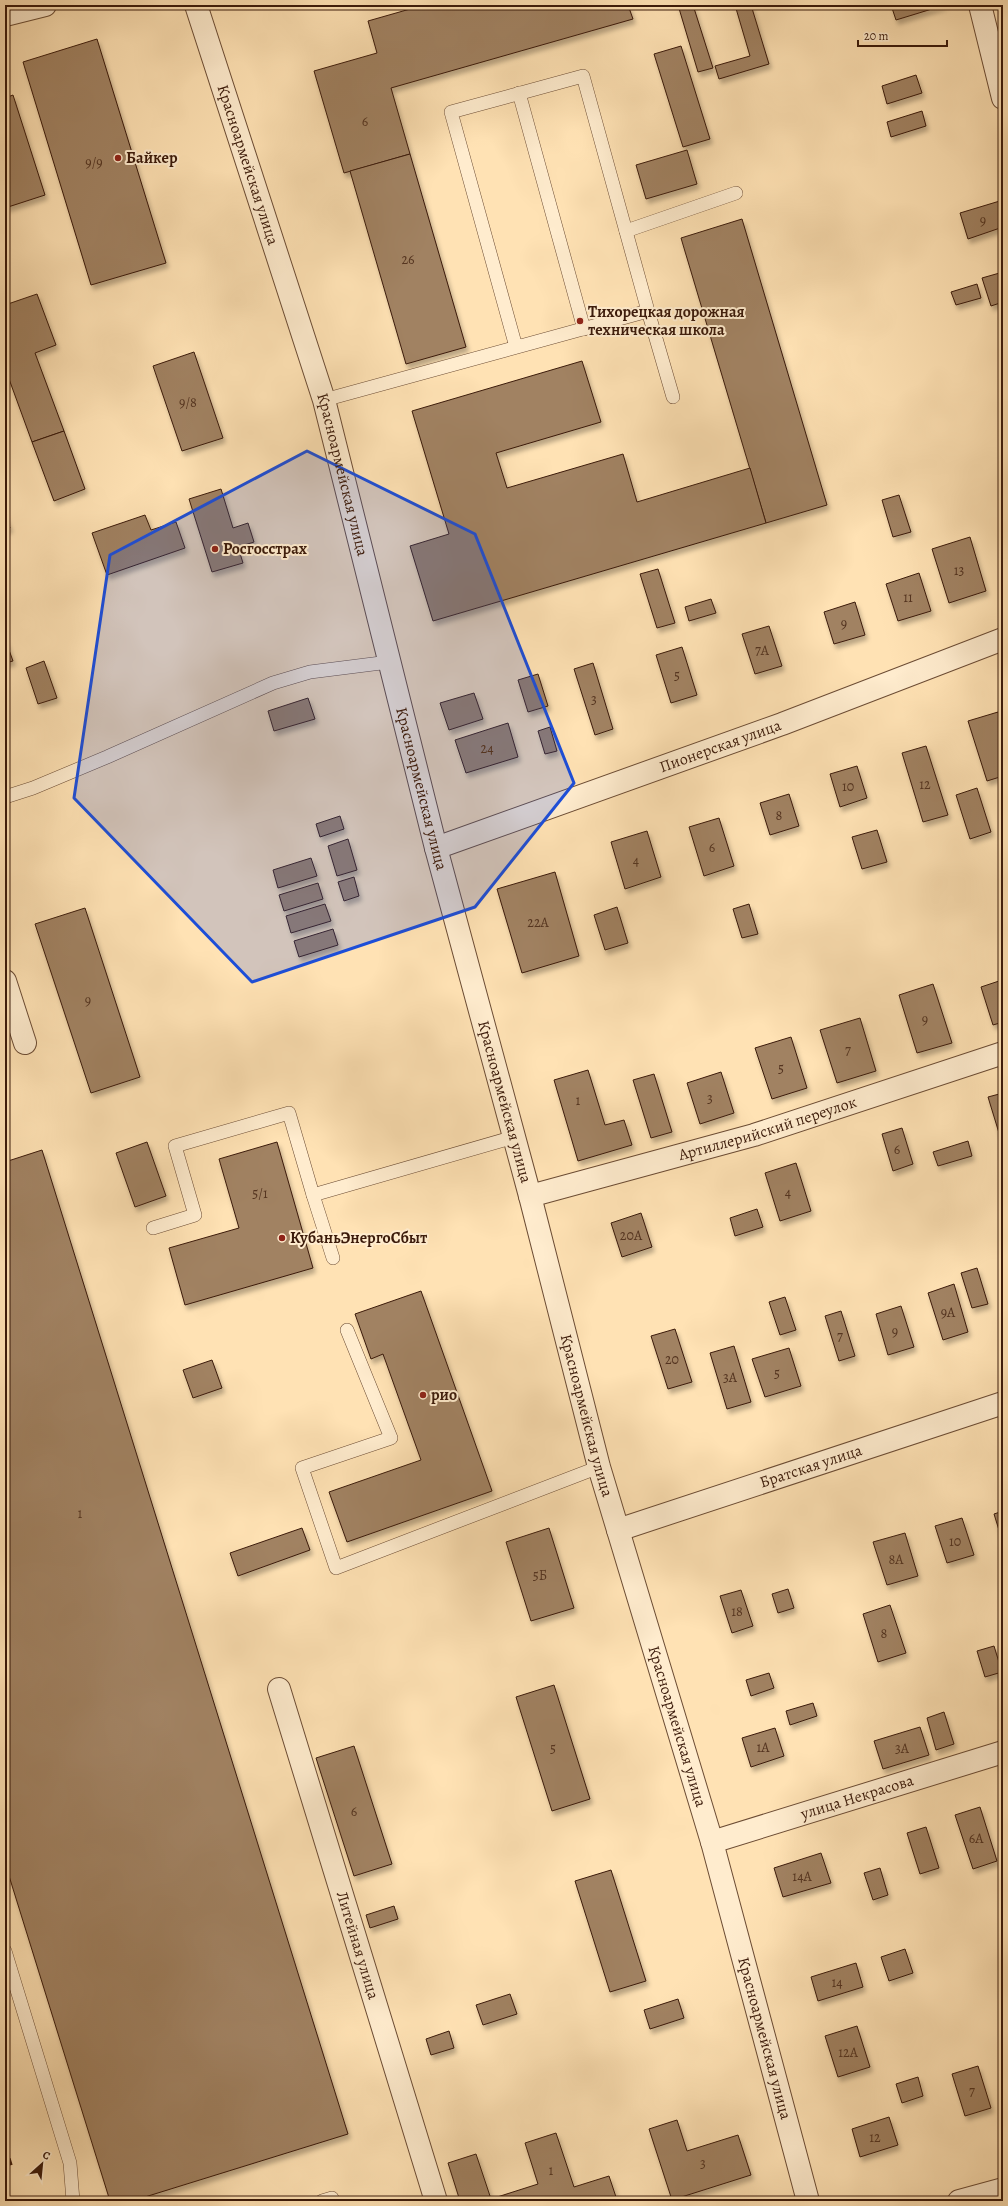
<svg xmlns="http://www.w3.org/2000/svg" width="1008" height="2206" font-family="Alegreya,serif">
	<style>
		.building { fill: #a18262; stroke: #3b1a0a; filter: url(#shadow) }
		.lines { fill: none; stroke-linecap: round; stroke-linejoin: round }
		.service-casing { stroke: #6c4c34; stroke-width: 14 }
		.minor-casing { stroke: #6c4c34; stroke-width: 24 }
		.tertiary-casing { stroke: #6c4c34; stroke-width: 24 }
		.service { stroke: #ffecce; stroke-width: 13 }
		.minor { stroke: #ffecce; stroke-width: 22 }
		.tertiary { stroke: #ffecce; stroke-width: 22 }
		.rail { stroke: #3b1a0a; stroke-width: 3; stroke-dasharray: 7 7; stroke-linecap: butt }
		.marked { fill: #1d4ed8; fill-opacity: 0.2; stroke: #1d4ed8; stroke-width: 3; stroke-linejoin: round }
		.poi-dot { fill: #8f2418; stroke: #ffecce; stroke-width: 1.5 }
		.labels { text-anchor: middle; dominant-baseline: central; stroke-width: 4; stroke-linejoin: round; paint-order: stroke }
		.number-label { font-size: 14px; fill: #543420 }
		.poi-label { font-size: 16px; font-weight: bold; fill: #3b1a0a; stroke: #ffecce; text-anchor: start }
		.street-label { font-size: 16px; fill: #3b1a0a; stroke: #ffecce }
	</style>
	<defs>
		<filter id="shadow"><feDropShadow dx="2.5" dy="4.5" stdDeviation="2" flood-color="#0004"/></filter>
	</defs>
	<rect width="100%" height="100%" fill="#ffe2b4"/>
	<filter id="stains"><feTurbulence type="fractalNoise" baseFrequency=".005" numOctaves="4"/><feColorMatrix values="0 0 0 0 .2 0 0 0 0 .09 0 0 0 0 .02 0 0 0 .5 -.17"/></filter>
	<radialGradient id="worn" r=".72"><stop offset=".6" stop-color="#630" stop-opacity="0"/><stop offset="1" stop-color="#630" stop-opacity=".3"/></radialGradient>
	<g class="building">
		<path d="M 424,5 L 628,5 L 633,19 L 391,88 L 410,154 L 344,173 L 314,71 L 377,53 L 368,21 Z"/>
		<path d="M 678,5 L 693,5 L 713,68 L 698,72 Z"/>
		<path d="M 735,5 L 751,5 L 769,64 L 719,79 L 715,66 L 750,56 Z"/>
		<path d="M 891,5 L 945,5 L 896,20 Z"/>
		<path d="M 97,39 L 166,263 L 91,285 L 23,62 Z"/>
		<path d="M 681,46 L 710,139 L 683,147 L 654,54 Z"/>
		<path d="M 916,75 L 922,93 L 887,104 L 882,86 Z"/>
		<path d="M 13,95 L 45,195 L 5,208 L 5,98 Z"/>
		<path d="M 922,111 L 926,126 L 891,137 L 887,122 Z"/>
		<path d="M 687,150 L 697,184 L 646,199 L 636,165 Z"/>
		<path d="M 410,154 L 466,347 L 406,364 L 350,171 Z"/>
		<path d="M 1003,200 L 1003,227 L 968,239 L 960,213 Z"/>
		<path d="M 742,219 L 827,505 L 766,523 L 681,238 Z"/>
		<path d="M 1003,272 L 1003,302 L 991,306 L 982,278 Z"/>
		<path d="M 977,284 L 981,298 L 956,305 L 951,292 Z"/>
		<path d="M 37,294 L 56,345 L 35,353 L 64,431 L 32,442 L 5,368 L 5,305 Z"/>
		<path d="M 194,352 L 223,438 L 182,451 L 153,366 Z"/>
		<path d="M 582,361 L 601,422 L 496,453 L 507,488 L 623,454 L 637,502 L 750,468 L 766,523 L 433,621 L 410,546 L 449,534 L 412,411 Z"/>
		<path d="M 64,431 L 85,489 L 54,501 L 32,442 Z"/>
		<path d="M 221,489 L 233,528 L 248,523 L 254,542 L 238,547 L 243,563 L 212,572 L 189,499 Z"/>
		<path d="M 899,495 L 911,532 L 893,537 L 882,500 Z"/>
		<path d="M 145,515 L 151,530 L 176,522 L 185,548 L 107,575 L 92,533 Z"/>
		<path d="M 5,516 L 10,528 L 5,530 Z"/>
		<path d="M 970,537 L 986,591 L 949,603 L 932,549 Z"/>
		<path d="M 658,569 L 675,623 L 657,628 L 640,574 Z"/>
		<path d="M 919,573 L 931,611 L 898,621 L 886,584 Z"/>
		<path d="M 711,599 L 716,613 L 689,621 L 685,607 Z"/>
		<path d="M 855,602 L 865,635 L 834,644 L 824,612 Z"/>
		<path d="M 769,626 L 782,666 L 755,674 L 742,634 Z"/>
		<path d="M 5,639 L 13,661 L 5,663 Z"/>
		<path d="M 682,647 L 697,695 L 671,703 L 656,655 Z"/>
		<path d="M 44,661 L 57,698 L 38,704 L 26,668 Z"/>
		<path d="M 593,663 L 613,729 L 595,735 L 574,669 Z"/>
		<path d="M 538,674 L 548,706 L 528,712 L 518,680 Z"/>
		<path d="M 474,693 L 483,719 L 449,730 L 440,703 Z"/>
		<path d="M 308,698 L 315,719 L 274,731 L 268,711 Z"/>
		<path d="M 998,712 L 1003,728 L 1003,776 L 987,781 L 968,721 Z"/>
		<path d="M 508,723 L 518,757 L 466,773 L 455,740 Z"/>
		<path d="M 550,727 L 557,751 L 545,754 L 538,731 Z"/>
		<path d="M 926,746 L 948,815 L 923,822 L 902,753 Z"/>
		<path d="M 857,766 L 867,798 L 840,807 L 830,774 Z"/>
		<path d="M 977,788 L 991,832 L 970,839 L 956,795 Z"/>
		<path d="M 789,794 L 799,826 L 770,835 L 760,803 Z"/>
		<path d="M 340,816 L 344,829 L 320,837 L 316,824 Z"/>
		<path d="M 719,818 L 734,866 L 704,876 L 689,827 Z"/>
		<path d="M 877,830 L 887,862 L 862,869 L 852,837 Z"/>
		<path d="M 647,831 L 661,877 L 625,889 L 611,842 Z"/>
		<path d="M 348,839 L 357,870 L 337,876 L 328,846 Z"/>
		<path d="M 311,858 L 317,876 L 278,888 L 273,870 Z"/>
		<path d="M 555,872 L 579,956 L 522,973 L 497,889 Z"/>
		<path d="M 354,877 L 359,896 L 344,901 L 338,882 Z"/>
		<path d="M 318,883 L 323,899 L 284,911 L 279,895 Z"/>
		<path d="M 325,904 L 331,921 L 291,933 L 286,916 Z"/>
		<path d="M 749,904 L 758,934 L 742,938 L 733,909 Z"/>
		<path d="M 617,907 L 628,943 L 605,950 L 594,915 Z"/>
		<path d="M 85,908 L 140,1077 L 91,1093 L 35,924 Z"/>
		<path d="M 333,929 L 338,945 L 299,957 L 294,941 Z"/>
		<path d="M 1002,980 L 1003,1022 L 993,1025 L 981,987 Z"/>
		<path d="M 933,984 L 952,1043 L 917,1053 L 899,995 Z"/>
		<path d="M 860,1018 L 876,1071 L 837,1083 L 820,1030 Z"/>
		<path d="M 791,1037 L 807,1088 L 772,1099 L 755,1048 Z"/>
		<path d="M 588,1070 L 605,1125 L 624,1120 L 632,1145 L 578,1161 L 554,1080 Z"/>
		<path d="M 721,1072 L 734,1113 L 700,1124 L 687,1083 Z"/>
		<path d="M 654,1074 L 672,1132 L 651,1138 L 633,1080 Z"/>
		<path d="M 1003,1093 L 1003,1132 L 999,1133 L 988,1097 Z"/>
		<path d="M 902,1128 L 913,1164 L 893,1171 L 882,1134 Z"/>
		<path d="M 968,1141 L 972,1156 L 938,1166 L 933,1152 Z"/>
		<path d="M 147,1142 L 166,1196 L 135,1207 L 116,1153 Z"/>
		<path d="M 277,1142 L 313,1268 L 185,1305 L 169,1248 L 239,1228 L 219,1159 Z"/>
		<path d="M 42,1150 L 348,2134 L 132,2201 L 110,2201 L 5,1863 L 5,1162 Z"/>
		<path d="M 796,1163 L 811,1211 L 780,1221 L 765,1173 Z"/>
		<path d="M 757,1209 L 763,1227 L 735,1236 L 730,1218 Z"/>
		<path d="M 641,1213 L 652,1247 L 622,1257 L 611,1223 Z"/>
		<path d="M 977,1268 L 988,1304 L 972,1308 L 961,1273 Z"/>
		<path d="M 954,1284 L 968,1332 L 943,1340 L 928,1293 Z"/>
		<path d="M 421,1291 L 492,1491 L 347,1542 L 329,1492 L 421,1460 L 383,1354 L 371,1359 L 355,1314 Z"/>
		<path d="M 785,1297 L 796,1330 L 780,1335 L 769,1302 Z"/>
		<path d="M 901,1306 L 914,1347 L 888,1355 L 876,1314 Z"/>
		<path d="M 841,1311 L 855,1356 L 839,1361 L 825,1316 Z"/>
		<path d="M 675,1329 L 692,1382 L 668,1389 L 651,1336 Z"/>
		<path d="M 734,1346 L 751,1402 L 727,1409 L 710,1353 Z"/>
		<path d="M 789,1348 L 801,1386 L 765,1397 L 752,1359 Z"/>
		<path d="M 212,1360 L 222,1388 L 193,1398 L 183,1370 Z"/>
		<path d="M 1003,1511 L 1003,1543 L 994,1514 Z"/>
		<path d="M 962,1518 L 974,1555 L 947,1563 L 935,1526 Z"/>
		<path d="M 302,1528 L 310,1550 L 238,1576 L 230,1553 Z"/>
		<path d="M 549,1528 L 574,1608 L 531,1621 L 506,1542 Z"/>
		<path d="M 905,1533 L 918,1576 L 887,1585 L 873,1542 Z"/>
		<path d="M 788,1589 L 794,1608 L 778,1613 L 772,1594 Z"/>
		<path d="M 741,1590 L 753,1626 L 732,1633 L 720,1596 Z"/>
		<path d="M 890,1605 L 906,1653 L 878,1662 L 863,1614 Z"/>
		<path d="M 994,1646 L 1002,1672 L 985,1677 L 977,1651 Z"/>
		<path d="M 769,1673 L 774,1688 L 751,1696 L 746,1680 Z"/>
		<path d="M 554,1685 L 590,1799 L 552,1811 L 516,1697 Z"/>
		<path d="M 813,1703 L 817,1716 L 790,1725 L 786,1711 Z"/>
		<path d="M 944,1712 L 954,1744 L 936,1750 L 927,1718 Z"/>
		<path d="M 920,1727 L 929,1755 L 883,1769 L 874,1741 Z"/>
		<path d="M 775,1728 L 784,1756 L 751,1767 L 742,1738 Z"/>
		<path d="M 354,1746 L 392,1864 L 354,1876 L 316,1758 Z"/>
		<path d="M 980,1807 L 997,1861 L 973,1869 L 955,1815 Z"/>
		<path d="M 926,1827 L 939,1868 L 920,1874 L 907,1833 Z"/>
		<path d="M 821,1853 L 831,1883 L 783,1897 L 774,1868 Z"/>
		<path d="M 880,1868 L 888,1895 L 873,1900 L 864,1873 Z"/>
		<path d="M 611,1870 L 646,1981 L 610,1992 L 575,1881 Z"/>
		<path d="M 394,1906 L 398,1919 L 370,1928 L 366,1915 Z"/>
		<path d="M 905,1949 L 913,1973 L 889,1981 L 881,1957 Z"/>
		<path d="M 856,1963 L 863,1987 L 818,2001 L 811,1977 Z"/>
		<path d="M 510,1994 L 517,2014 L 483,2025 L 476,2005 Z"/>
		<path d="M 678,1999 L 684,2018 L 650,2029 L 644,2010 Z"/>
		<path d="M 857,2026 L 870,2067 L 838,2077 L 825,2036 Z"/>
		<path d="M 449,2031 L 454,2048 L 431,2055 L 426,2039 Z"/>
		<path d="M 978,2066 L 991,2108 L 965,2116 L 952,2074 Z"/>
		<path d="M 918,2077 L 923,2096 L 902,2103 L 896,2084 Z"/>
		<path d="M 889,2117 L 898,2145 L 860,2157 L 852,2129 Z"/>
		<path d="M 677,2120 L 687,2151 L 738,2135 L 751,2175 L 672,2200 L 649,2129 Z"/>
		<path d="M 556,2133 L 574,2187 L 609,2176 L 617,2200 L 460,2201 L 448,2163 L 476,2154 L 491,2199 L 538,2184 L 525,2143 Z"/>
	</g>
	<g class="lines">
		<defs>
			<g id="service">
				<path d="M 519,93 L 584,329"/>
				<path d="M 626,231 L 736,193"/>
				<path d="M 648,311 L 673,397"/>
				<path d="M 324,400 L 648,311 L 583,76 L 451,112 L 516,347"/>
				<path d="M 5,797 L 33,788 L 107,757 L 273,683 L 310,672 L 389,662"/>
				<path d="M 313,1195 L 333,1258"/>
				<path d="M 153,1228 L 195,1215 L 175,1146 L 289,1113 L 313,1195 L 514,1137"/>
				<path d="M 347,1330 L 391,1438 L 302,1468 L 336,1568 L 599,1467"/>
				<path d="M 5,1951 L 70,2163 L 73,2201"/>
				<path d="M 322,2201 L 332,2198 L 333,2201"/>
			</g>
			<g id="minor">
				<path id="s1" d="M 196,5 L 324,400 L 436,848 L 530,1196 L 599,1467 L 712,1842 L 808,2201"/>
				<path d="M 980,5 L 1003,98"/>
				<path id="s2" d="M 436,848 L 782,724 L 1003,639"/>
				<path d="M 5,981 L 25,1043"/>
				<path id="s3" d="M 530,1196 L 754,1135 L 1003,1053"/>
				<path id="s4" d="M 618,1530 L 1003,1403"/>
				<path id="s5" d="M 279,1689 L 436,2201"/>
				<path id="s6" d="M 712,1842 L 1003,1752"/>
				<path d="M 959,2201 L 1003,2189"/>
			</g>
			<path id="tertiary" d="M 5,15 L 45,5"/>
		</defs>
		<use href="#service" class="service-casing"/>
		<use href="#minor" class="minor-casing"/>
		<use href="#tertiary" class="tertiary-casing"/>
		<use href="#service" class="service"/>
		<use href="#minor" class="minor"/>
		<use href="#tertiary" class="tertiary"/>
		<path class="rail" d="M 5,2145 L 13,2171"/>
	</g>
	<path class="marked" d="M 307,451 L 475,534 L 574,783 L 475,907 L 252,982 L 74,798 L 110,555 Z"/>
	<g class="poi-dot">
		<circle cx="118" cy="158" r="4"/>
		<circle cx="580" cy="321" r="4"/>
		<circle cx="215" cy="549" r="4"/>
		<circle cx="282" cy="1238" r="4"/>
		<circle cx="423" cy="1395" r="4"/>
	</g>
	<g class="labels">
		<g class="number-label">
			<text x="365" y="121">6</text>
			<text x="94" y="162">9/9</text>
			<text x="983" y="220">9</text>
			<text x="408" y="259">26</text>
			<text x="188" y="402">9/8</text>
			<text x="959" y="570">13</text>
			<text x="908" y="597">11</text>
			<text x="844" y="623">9</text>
			<text x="762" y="650">7А</text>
			<text x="677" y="675">5</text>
			<text x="594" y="699">3</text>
			<text x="487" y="748">24</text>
			<text x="925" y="784">12</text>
			<text x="848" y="786">10</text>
			<text x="779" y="815">8</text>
			<text x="712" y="847">6</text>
			<text x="636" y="860">4</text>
			<text x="538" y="922">22А</text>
			<text x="88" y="1000">9</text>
			<text x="925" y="1019">9</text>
			<text x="848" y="1050">7</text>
			<text x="781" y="1068">5</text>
			<text x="710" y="1098">3</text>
			<text x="578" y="1100">1</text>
			<text x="897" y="1149">6</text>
			<text x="788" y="1192">4</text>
			<text x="260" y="1193">5/1</text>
			<text x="631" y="1235">20А</text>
			<text x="948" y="1312">9А</text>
			<text x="895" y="1331">9</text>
			<text x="840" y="1336">7</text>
			<text x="672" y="1359">20</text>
			<text x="777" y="1373">5</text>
			<text x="730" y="1377">3А</text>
			<text x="80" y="1513">1</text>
			<text x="955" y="1541">10</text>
			<text x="896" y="1559">8А</text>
			<text x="540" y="1575">5Б</text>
			<text x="737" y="1611">18</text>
			<text x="884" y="1633">8</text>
			<text x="763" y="1747">1А</text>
			<text x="553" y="1748">5</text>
			<text x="902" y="1748">3А</text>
			<text x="354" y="1811">6</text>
			<text x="976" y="1838">6А</text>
			<text x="802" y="1876">14А</text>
			<text x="837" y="1982">14</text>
			<text x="848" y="2052">12А</text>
			<text x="972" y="2091">7</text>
			<text x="875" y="2137">12</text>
			<text x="703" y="2163">3</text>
			<text x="551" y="2170">1</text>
		</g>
		<g class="poi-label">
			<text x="126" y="158">Байкер</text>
			<text x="588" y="312">Тихорецкая дорожная<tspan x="588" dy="18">техническая школа</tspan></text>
			<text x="223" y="549">Росгосстрах</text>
			<text x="290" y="1238">КубаньЭнергоСбыт</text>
			<text x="431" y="1395">рио</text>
		</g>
		<g class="street-label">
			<text stroke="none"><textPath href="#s1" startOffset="168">Красноармейская улица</textPath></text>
			<text stroke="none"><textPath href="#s1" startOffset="492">Красноармейская улица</textPath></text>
			<text stroke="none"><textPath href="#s2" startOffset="302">Пионерская улица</textPath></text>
			<text stroke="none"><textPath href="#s1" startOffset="816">Красноармейская улица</textPath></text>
			<text stroke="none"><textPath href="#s1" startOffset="1140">Красноармейская улица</textPath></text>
			<text stroke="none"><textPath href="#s3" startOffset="247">Артиллерийский переулок</textPath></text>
			<text stroke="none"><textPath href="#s1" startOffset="1464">Красноармейская улица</textPath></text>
			<text stroke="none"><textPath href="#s4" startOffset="203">Братская улица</textPath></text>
			<text stroke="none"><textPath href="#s1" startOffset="1788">Красноармейская улица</textPath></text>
			<text stroke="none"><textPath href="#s6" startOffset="152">улица Некрасова</textPath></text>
			<text stroke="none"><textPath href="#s5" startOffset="268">Литейная улица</textPath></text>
			<text stroke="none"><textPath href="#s1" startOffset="2112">Красноармейская улица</textPath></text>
		</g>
	</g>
	<rect width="1008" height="2206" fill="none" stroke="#ffe2b4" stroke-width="20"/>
	<rect x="6" y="6" width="996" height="2194" fill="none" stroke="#3b1a0a" stroke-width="2"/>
	<rect x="10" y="10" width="988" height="2186" fill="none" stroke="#3b1a0a"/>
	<g transform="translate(42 2164) rotate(27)" stroke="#ffecce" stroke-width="3" paint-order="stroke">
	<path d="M0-3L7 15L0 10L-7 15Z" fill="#3b1a0a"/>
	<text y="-6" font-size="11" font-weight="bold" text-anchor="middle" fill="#3b1a0a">С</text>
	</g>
	<path d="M858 40v6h89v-6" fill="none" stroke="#3b1a0a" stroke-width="2"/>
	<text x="864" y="40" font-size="12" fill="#3b1a0a" stroke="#ffecce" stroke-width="3" paint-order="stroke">20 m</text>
	<rect width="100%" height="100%" filter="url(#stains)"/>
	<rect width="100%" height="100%" fill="url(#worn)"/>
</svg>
